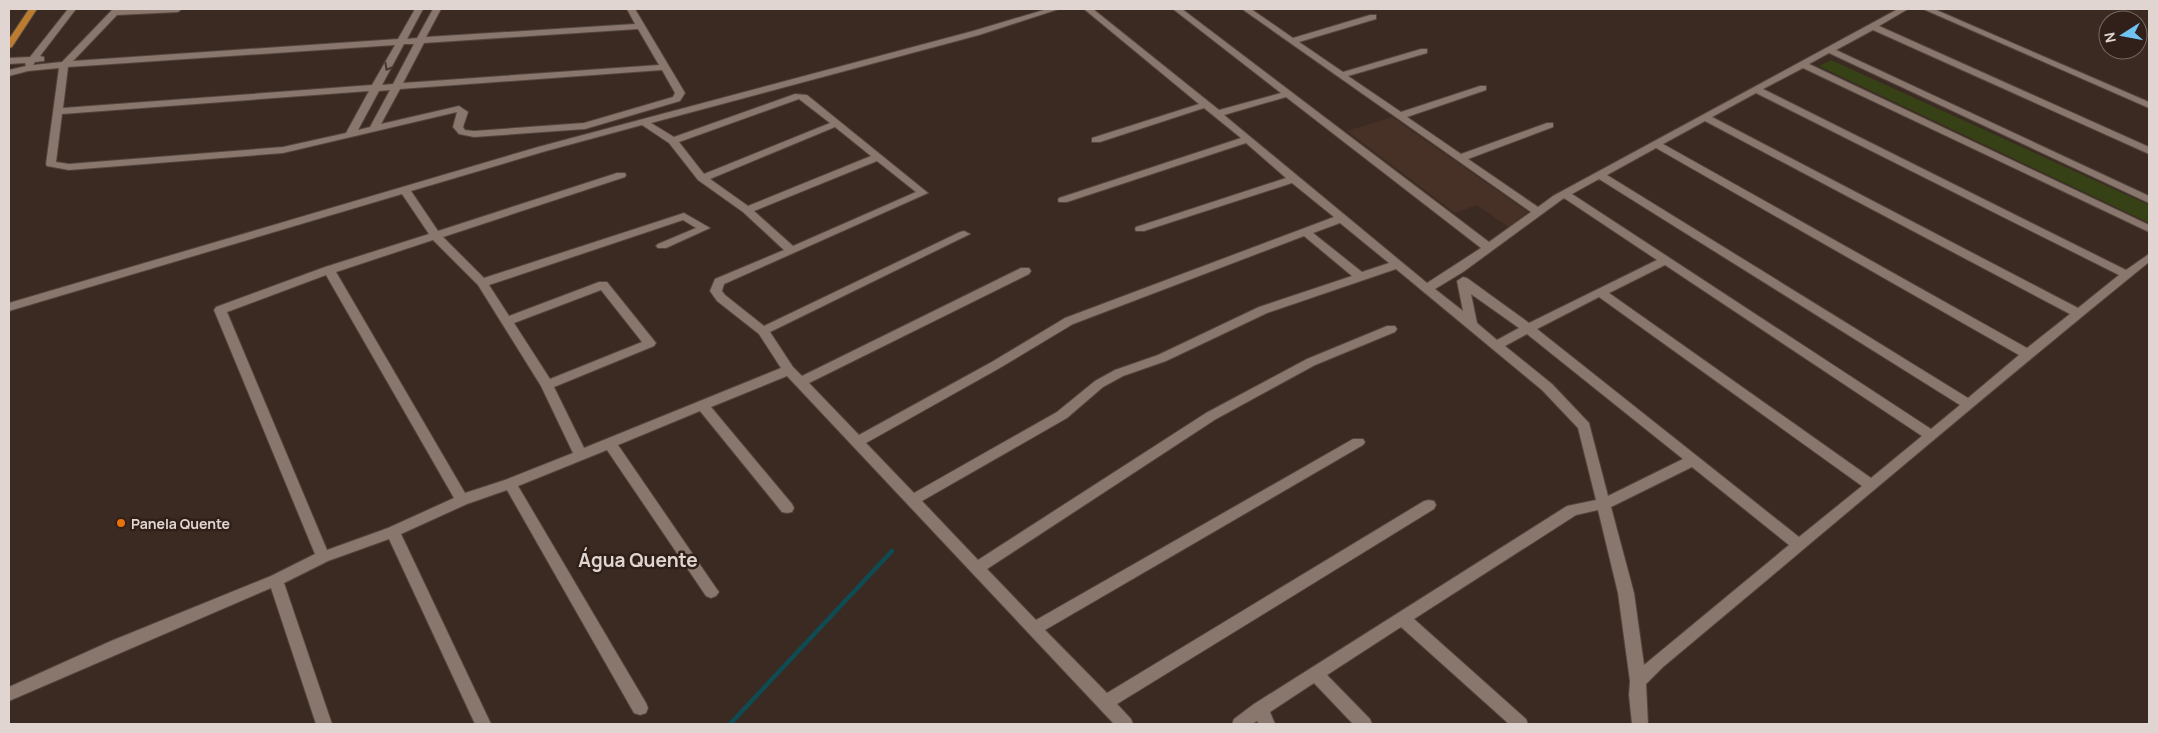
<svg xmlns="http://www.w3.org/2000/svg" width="2158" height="733" font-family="Manrope,sans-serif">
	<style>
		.built { fill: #473126 }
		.green { fill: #374116 }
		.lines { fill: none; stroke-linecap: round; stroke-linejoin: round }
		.stream { stroke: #0f4b53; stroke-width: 4.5 }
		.minor-casing { stroke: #53453e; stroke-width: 2 }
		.major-casing { stroke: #53453e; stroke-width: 2 }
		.minor { fill: #89766d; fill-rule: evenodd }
		.major { fill: #bb7b30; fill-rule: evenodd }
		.oneway { stroke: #46362e }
		.food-dot { fill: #e8710a; stroke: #302019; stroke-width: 2 }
		.labels { text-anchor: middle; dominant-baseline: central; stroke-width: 5; stroke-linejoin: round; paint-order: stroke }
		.poi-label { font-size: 14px; font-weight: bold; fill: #e0d5d0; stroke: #302019; text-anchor: start }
		.district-label { font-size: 19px; font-weight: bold; fill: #e0d5d0; stroke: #302019 }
	</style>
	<rect width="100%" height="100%" fill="#3a2a22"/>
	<path class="built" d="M 1392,117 L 1528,212 L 1509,227 L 1476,205 L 1455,213 L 1347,131 Z"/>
	<path class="green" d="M 1831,60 L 2149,205 L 2149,223 L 1819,66 Z"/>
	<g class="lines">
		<path class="stream" d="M 730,724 L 892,551"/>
		<defs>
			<g id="minor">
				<path d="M 68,9 L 76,9 L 40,56 L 44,57 L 44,61 L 35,62 L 33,65 L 62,62 L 113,9 L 182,9 L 178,12 L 117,15 L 73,61 L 398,39 L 415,9 L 423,9 L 407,39 L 417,38 L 433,9 L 441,9 L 426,37 L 635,24 L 627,9 L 635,9 L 685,93 L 680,101 L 585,129 L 474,137 L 459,134 L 453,127 L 457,112 L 283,153 L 69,170 L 47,166 L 46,164 L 59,68 L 28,71 L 9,76 L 9,70 L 26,66 L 25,63 L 9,64 L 9,58 L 30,57 ZM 638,29 L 659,65 L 403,83 L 424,43 ZM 404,44 L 414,44 L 393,84 L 382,85 ZM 395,45 L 372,85 L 63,108 L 68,67 ZM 662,70 L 675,93 L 673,97 L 584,123 L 474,131 L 465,130 L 463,127 L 468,112 L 459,106 L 381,124 L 400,89 ZM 390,90 L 370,127 L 358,130 L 379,91 ZM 369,91 L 346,133 L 283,147 L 69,164 L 56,162 L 62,114 Z"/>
				<path d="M 1047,9 L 1059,9 L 979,35 L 651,123 L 674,137 L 795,94 L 807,95 L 928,193 L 724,284 L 722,291 L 725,295 L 764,326 L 960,232 L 964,231 L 970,234 L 770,332 L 793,367 L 802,376 L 1021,268 L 1029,268 L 1031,271 L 1029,274 L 809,383 L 859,435 L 990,363 L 1065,318 L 1334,217 L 1292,183 L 1144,231 L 1136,231 L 1135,229 L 1136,227 L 1286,178 L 1246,143 L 1067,202 L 1059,202 L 1058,200 L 1059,198 L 1241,138 L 1204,108 L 1100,142 L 1092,142 L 1092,138 L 1199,104 L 1084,9 L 1093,9 L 1219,110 L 1281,93 L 1173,9 L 1182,9 L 1489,242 L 1531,212 L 1242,9 L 1251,9 L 1293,38 L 1370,15 L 1376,15 L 1376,19 L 1299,42 L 1343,72 L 1421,49 L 1427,49 L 1427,53 L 1348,76 L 1401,112 L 1480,86 L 1486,86 L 1486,90 L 1407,117 L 1461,154 L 1547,123 L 1553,123 L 1553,127 L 1468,159 L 1538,207 L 1553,196 L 1898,9 L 1908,9 L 1879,26 L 2149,147 L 2149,154 L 1873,30 L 1836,50 L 2149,196 L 2149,203 L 1829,53 L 1809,64 L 2149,225 L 2149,232 L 1803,68 L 1763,89 L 2126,270 L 2149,254 L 2149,262 C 1986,394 1825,532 1663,667 L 1646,684 L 1648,724 L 1632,724 L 1629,695 L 1630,681 L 1618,593 L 1598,510 L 1576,515 L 1414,619 L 1526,719 L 1528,724 L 1509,724 L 1401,627 L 1327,675 L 1370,719 L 1372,724 L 1353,724 L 1314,683 L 1270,712 L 1275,724 L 1259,724 L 1257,721 L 1252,724 L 1232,724 L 1234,719 L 1254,704 L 1567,506 L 1596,500 L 1578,428 L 1542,390 L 1396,269 L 1267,313 L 1166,361 L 1123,376 L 1103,387 L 1067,418 L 922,501 L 978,560 L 1206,413 L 1307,359 L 1387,326 L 1395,326 L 1397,329 L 1395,332 L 1315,365 L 1216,419 L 987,569 L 1036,620 L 1353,439 L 1363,439 L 1365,442 L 1363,445 L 1045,630 L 1107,693 L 1424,501 L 1429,500 L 1434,501 L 1436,505 L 1434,509 L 1117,704 L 1131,719 L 1133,724 L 1114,724 L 787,376 L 711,407 L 792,504 L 794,508 L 792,512 L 787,513 L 782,512 L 700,411 L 618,445 L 716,588 L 719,592 L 716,596 L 711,598 L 706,596 L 607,450 L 518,486 L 646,703 L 648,708 L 646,713 L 640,715 L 634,713 L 507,490 L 467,504 L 401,534 L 491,724 L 475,724 L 389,539 L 328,561 L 284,583 L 332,724 L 316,724 L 271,588 L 9,701 L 9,687 L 111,641 L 271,576 L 315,554 L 214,310 L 216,307 L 325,267 L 429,234 L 402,194 L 9,311 L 9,303 L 538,147 L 973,31 ZM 1756,93 L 2119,275 L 2078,308 L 1712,117 ZM 1286,97 L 1481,248 L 1427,283 L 1224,115 ZM 799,99 L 830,123 L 704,174 L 679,142 ZM 1705,121 L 2070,314 L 2027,348 L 1663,144 ZM 642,125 L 669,143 L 698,180 L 743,212 L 784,250 L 715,279 L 710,291 L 717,301 L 759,334 L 781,368 L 584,448 L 554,387 L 654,346 L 656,343 L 607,282 L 599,282 L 509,316 L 489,285 L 683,220 L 696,228 L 658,244 L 656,246 L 658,248 L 666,248 L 710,228 L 684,213 L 484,278 L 443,237 L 625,177 L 626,175 L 625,173 L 617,173 L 438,231 L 411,191 L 546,151 ZM 835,127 L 871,156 L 748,206 L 710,179 ZM 1656,148 L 2019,355 L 1968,398 L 1607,175 ZM 877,161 L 916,192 L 793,246 L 754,211 ZM 1599,179 L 1960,405 L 1931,429 L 1572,194 ZM 1564,198 L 1657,260 L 1529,323 L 1467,278 L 1463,277 L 1457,281 L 1463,311 L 1435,289 L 1463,272 ZM 1340,223 L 1389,263 L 1362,272 L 1313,233 ZM 1304,236 L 1352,276 L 1259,307 L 1158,355 L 1115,370 L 1095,381 L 1057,412 L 914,493 L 866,443 L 998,369 L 1073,324 ZM 433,240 L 478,285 L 541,386 L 573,453 L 505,480 L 465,493 L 336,272 ZM 1665,265 L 1922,436 L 1871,478 L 1609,293 ZM 326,275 L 454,498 L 388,528 L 327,550 L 227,312 ZM 601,290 L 642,342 L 550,379 L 514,323 ZM 1471,294 L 1519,328 L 1497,340 L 1477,323 ZM 1599,297 L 1862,486 L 1799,537 L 1537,329 ZM 1527,334 L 1683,459 L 1608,496 L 1589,423 L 1552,384 L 1505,346 ZM 1692,467 L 1789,545 L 1644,665 L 1634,593 L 1611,507 Z"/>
				<path d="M 1923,9 L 1934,9 L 2149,102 L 2149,108 Z"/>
			</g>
			<path id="major" d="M 29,9 L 37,9 L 12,47 L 9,48 L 9,39 Z"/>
		</defs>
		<use href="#minor" class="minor-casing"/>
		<use href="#major" class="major-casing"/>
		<use href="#minor" class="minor"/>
		<use href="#major" class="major"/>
	</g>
	<defs><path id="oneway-chevron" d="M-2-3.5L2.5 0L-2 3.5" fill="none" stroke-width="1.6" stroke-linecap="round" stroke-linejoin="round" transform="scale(1.25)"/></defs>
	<use class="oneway" href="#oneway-chevron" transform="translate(388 67) rotate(119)"/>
	<circle class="food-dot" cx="121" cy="523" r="5"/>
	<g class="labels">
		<g class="poi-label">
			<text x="131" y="523">Panela Quente</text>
		</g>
		<g class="district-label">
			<text x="638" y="560">Água Quente</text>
		</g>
	</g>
	<rect width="2158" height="733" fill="none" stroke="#e0d5d0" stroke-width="20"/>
	<g transform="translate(2123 35) rotate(259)"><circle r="24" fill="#302019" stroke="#766862"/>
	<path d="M0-4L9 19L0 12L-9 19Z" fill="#6fc2f4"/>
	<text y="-8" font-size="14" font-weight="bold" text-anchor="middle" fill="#e0d5d0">N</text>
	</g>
</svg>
